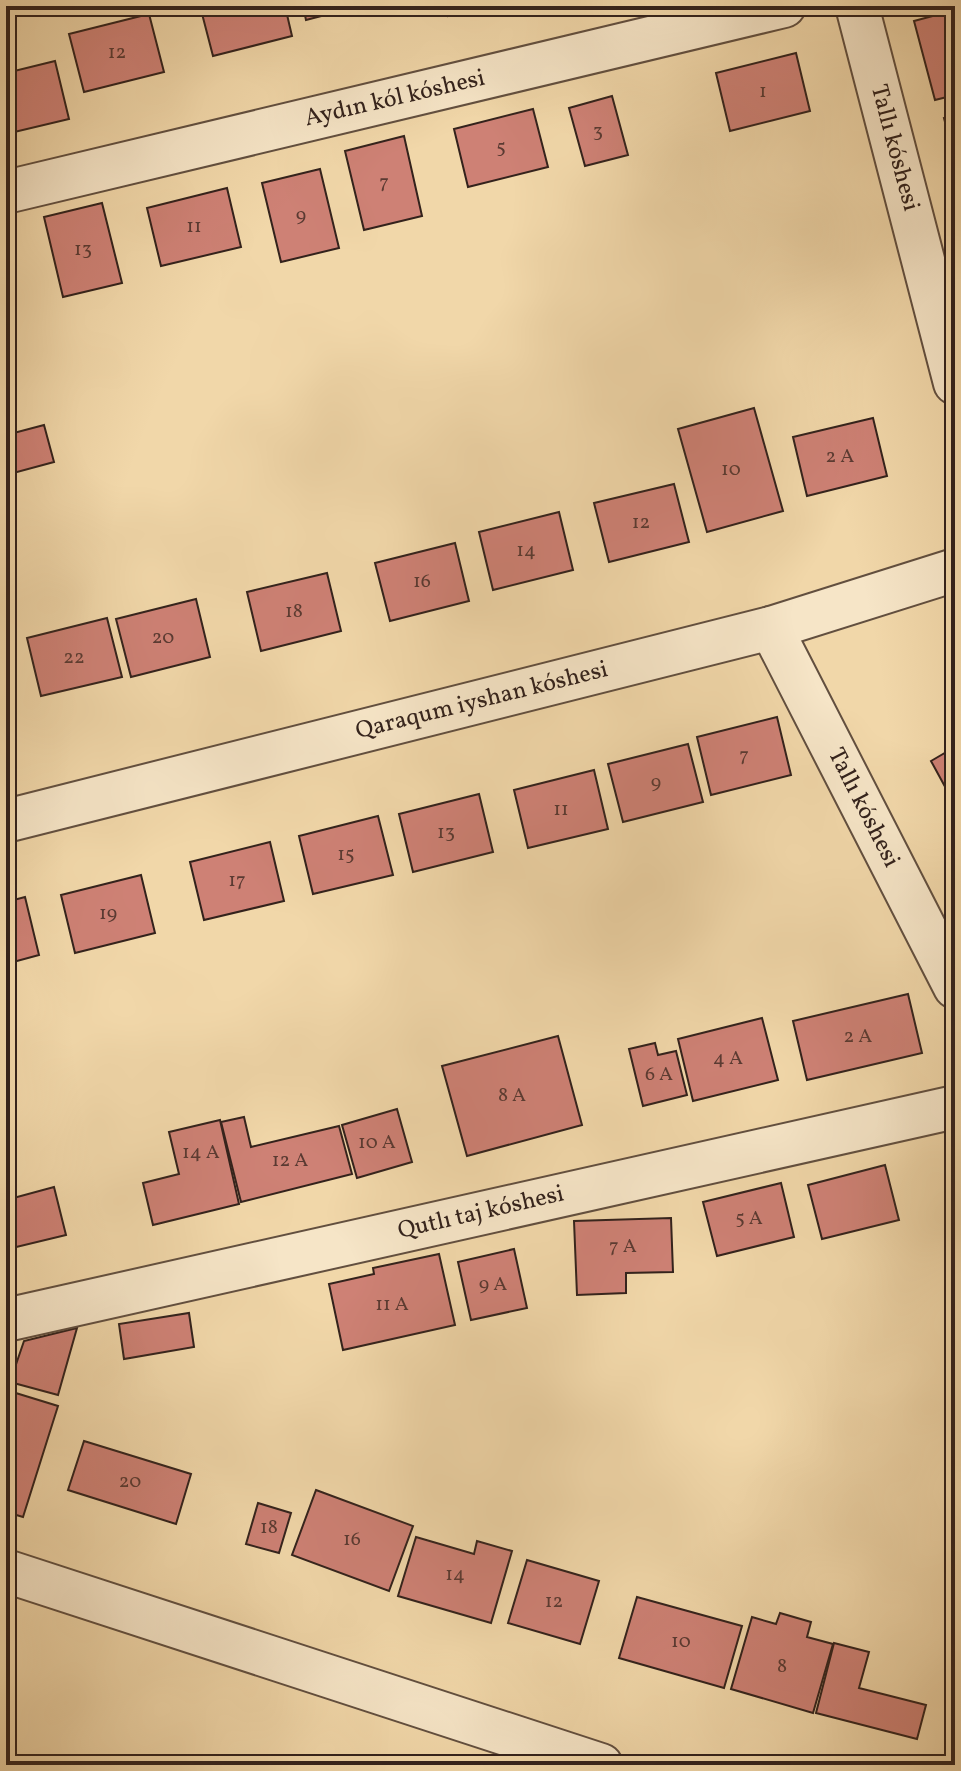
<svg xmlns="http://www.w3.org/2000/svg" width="961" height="1771" font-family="Vollkorn,serif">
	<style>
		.building { fill: #ce8175; stroke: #33221c; stroke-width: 2 }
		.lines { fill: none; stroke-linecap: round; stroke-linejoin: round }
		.minor-casing { stroke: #624f3f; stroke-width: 46 }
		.minor { stroke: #f6e5c7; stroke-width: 42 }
		.labels { text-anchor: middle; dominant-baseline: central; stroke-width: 7; stroke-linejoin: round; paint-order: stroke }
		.number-label { font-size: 20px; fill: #5a3a32 }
		.street-label { font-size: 24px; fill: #33221c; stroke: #f6e5c7 }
	</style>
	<rect width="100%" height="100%" fill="#f1d7a9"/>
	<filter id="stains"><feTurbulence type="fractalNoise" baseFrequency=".0025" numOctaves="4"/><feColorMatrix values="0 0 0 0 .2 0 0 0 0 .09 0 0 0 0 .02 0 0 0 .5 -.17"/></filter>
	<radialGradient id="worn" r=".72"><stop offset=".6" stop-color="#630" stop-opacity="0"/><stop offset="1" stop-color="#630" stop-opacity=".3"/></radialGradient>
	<g class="building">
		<path d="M 200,6 L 285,6 L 292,36 L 213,56 Z"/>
		<path d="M 303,6 L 360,6 L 306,20 Z"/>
		<path d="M 446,6 L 488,6 L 448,16 Z"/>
		<path d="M 955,10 L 955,95 L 935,100 L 914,21 Z"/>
		<path d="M 149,14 L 164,72 L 84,92 L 69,34 Z"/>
		<path d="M 796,53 L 810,111 L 730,131 L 716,73 Z"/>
		<path d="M 55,61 L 69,119 L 6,134 L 6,73 Z"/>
		<path d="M 612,96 L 628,155 L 585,166 L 569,108 Z"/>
		<path d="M 533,109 L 548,167 L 468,187 L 454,129 Z"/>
		<path d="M 955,116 L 955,161 L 944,118 Z"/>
		<path d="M 404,136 L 422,216 L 364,230 L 345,151 Z"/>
		<path d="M 320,169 L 339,248 L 281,262 L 262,183 Z"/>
		<path d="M 227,188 L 241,247 L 161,266 L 147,208 Z"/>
		<path d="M 102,203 L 122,283 L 63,297 L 44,217 Z"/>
		<path d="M 754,408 L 783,511 L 707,532 L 678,429 Z"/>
		<path d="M 873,418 L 887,476 L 807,496 L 793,437 Z"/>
		<path d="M 44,425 L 54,462 L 6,475 L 6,435 Z"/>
		<path d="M 674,484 L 689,542 L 609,562 L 594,503 Z"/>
		<path d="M 559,512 L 573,570 L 493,590 L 479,532 Z"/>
		<path d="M 455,543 L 469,601 L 390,621 L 375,563 Z"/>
		<path d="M 327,573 L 341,631 L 261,651 L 247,592 Z"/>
		<path d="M 196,599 L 210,657 L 131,677 L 116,619 Z"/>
		<path d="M 107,618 L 122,677 L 41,696 L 27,638 Z"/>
		<path d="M 777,717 L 791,775 L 711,795 L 697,737 Z"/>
		<path d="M 688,744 L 703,802 L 623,822 L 608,764 Z"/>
		<path d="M 955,747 L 955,805 L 931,761 Z"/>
		<path d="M 594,770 L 608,829 L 528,848 L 514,790 Z"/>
		<path d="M 479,794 L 493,852 L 413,872 L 399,814 Z"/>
		<path d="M 378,816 L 393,875 L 313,894 L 299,836 Z"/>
		<path d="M 270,842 L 284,901 L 204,920 L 190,862 Z"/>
		<path d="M 141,875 L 155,933 L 75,953 L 61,895 Z"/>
		<path d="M 25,897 L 39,955 L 6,964 L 6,902 Z"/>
		<path d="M 908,994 L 922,1053 L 807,1080 L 793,1021 Z"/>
		<path d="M 762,1018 L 778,1080 L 693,1101 L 678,1039 Z"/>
		<path d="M 558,1036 L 582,1125 L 467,1156 L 442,1066 Z"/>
		<path d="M 655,1043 L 658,1055 L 676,1051 L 687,1095 L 643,1106 L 629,1049 Z"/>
		<path d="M 397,1109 L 412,1162 L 357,1178 L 342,1125 Z"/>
		<path d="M 244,1117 L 251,1147 L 339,1126 L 352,1174 L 241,1202 L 221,1122 Z"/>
		<path d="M 220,1120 L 239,1204 L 153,1225 L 143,1183 L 179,1174 L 169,1132 Z"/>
		<path d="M 885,1165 L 899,1220 L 822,1239 L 808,1185 Z"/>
		<path d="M 781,1183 L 794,1237 L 717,1256 L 703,1202 Z"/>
		<path d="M 54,1187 L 66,1235 L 8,1249 L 6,1200 Z"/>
		<path d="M 671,1218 L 673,1272 L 626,1273 L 626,1293 L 577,1295 L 574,1221 Z"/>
		<path d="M 514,1249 L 527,1308 L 471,1320 L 458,1262 Z"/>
		<path d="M 439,1254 L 455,1325 L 343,1350 L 329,1284 L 374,1274 L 373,1268 Z"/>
		<path d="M 189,1313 L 194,1347 L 124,1359 L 119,1324 Z"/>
		<path d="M 77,1328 L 58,1395 L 10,1382 L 24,1341 Z"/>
		<path d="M 6,1390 L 58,1406 L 23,1517 L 6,1512 Z"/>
		<path d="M 84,1441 L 191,1474 L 176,1524 L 68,1490 Z"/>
		<path d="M 316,1490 L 413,1526 L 389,1591 L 292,1555 Z"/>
		<path d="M 258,1503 L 291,1513 L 279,1553 L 246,1544 Z"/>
		<path d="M 416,1537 L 474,1554 L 477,1541 L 512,1551 L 491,1623 L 398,1596 Z"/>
		<path d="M 527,1560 L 599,1581 L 580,1644 L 508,1623 Z"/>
		<path d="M 637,1597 L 742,1626 L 724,1688 L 619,1658 Z"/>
		<path d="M 780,1613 L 811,1622 L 807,1637 L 833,1644 L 813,1713 L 731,1689 L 752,1617 L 776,1624 Z"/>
		<path d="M 834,1643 L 869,1652 L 859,1688 L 926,1705 L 917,1739 L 816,1713 Z"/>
	</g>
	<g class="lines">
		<defs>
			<g id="minor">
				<path d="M 857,6 L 955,383"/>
				<path d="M 6,192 L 784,6"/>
				<path d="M 771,628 L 955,987"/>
				<path d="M 6,821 L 771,628 L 955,570"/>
				<path d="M 6,1320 L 955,1107"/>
				<path d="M 6,1571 L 601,1765"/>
			</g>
		</defs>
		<use href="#minor" class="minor-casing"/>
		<use href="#minor" class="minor"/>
	</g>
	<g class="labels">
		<g class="number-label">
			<text x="117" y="53">12</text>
			<text x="763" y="92">1</text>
			<text x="598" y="132">3</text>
			<text x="501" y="148">5</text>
			<text x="384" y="183">7</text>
			<text x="301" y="216">9</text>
			<text x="194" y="227">11</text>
			<text x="83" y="250">13</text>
			<text x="840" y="457">2 А</text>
			<text x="731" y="470">10</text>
			<text x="641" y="523">12</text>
			<text x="526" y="551">14</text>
			<text x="422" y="582">16</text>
			<text x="294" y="612">18</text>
			<text x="163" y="638">20</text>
			<text x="74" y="658">22</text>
			<text x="744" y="756">7</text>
			<text x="656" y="783">9</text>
			<text x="561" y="810">11</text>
			<text x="446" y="833">13</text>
			<text x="346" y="855">15</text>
			<text x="237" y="881">17</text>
			<text x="108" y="914">19</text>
			<text x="858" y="1037">2 А</text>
			<text x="728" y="1059">4 А</text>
			<text x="659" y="1075">6 А</text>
			<text x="512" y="1096">8 А</text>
			<text x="377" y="1143">10 А</text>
			<text x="201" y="1153">14 А</text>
			<text x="290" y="1161">12 А</text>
			<text x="749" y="1219">5 А</text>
			<text x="623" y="1247">7 А</text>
			<text x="493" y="1285">9 А</text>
			<text x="392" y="1305">11 А</text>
			<text x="130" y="1482">20</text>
			<text x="269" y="1528">18</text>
			<text x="352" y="1540">16</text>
			<text x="455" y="1575">14</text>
			<text x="554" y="1602">12</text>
			<text x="681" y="1642">10</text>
			<text x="782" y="1667">8</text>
		</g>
		<g class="street-label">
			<text transform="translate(395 99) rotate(-13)">Aydın kól kóshesi</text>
			<text transform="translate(894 148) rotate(75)">Tallı kóshesi</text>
			<text transform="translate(482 701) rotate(-14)">Qaraqum iyshan kóshesi</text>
			<text transform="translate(863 808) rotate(63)">Tallı kóshesi</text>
			<text transform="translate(481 1213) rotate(-13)">Qutlı taj kóshesi</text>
		</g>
	</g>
	<rect width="961" height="1771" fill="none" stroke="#f1d7a9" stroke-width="32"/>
	<rect x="8" y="8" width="945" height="1755" fill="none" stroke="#33221c" stroke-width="4"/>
	<rect x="16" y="16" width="929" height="1739" fill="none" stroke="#33221c" stroke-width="2"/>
	<rect width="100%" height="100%" filter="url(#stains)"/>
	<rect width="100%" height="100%" fill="url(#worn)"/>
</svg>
